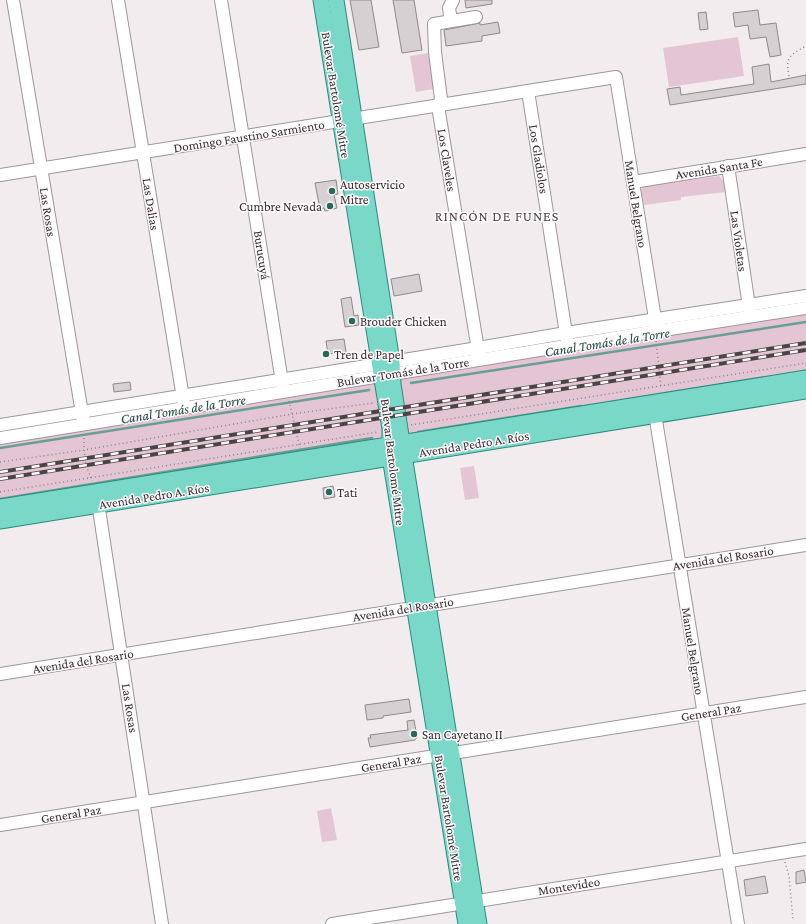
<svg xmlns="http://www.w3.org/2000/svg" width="806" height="924" font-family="'Crimson Pro',serif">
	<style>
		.green { fill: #e3c5d4 }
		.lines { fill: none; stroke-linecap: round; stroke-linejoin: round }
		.stream { stroke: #699f92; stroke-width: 2.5 }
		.building { fill: #d7d0d3; stroke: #8f898c }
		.minor-casing { stroke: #9c9699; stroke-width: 14 }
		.major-casing { stroke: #278c7b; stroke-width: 17 }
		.path { stroke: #8a8688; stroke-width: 1.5; stroke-dasharray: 1 3; stroke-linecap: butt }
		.minor { stroke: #fff; stroke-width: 12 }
		.major { stroke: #7ad8c8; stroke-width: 15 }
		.rail-casing { stroke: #494546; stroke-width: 4 }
		.rail { stroke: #fff9fc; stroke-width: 2.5; stroke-dasharray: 8; stroke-linecap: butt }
		.poi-dot { fill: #24695b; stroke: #fff9fc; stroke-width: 1.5 }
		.labels { text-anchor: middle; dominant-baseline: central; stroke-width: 3; stroke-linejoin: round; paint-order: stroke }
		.street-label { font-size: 13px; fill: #312e2f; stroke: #fff9fc }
		.poi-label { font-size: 13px; fill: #312e2f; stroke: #fff9fc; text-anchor: start }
		.neighbourhood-label { font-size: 14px; letter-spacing: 1px; fill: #4b4649; stroke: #fff9fc }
		.water-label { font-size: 14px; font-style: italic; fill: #1a4940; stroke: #fff9fc }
	</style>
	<rect width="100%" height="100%" fill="#f2ecef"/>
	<g class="green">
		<path d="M 738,37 L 744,76 L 669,87 L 663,48 Z"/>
		<path d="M 441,51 L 446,87 L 416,92 L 410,56 Z"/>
		<path d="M 719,176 L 724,181 L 726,192 L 681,197 L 681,200 L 644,205 L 641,190 L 644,186 Z"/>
		<path d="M 806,308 L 806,391 L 0,521 L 0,438 Z"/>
		<path d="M 474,466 L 479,498 L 465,500 L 460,468 Z"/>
		<path d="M 331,808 L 337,840 L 322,842 L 317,811 Z"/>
	</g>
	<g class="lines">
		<g class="stream">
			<path d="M 411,383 L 806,322"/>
			<path d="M 418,432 L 581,406"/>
			<path d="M 0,448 L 369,390"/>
			<path d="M 0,499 L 372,438"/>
		</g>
	</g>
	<g class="building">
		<path d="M 350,0 L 371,0 L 379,47 L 359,50 Z"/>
		<path d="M 393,0 L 414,0 L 422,50 L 402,53 Z"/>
		<path d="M 465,0 L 492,0 L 492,4 L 466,8 Z"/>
		<path d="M 758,10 L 760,25 L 776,23 L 781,55 L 770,57 L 766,37 L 750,39 L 748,25 L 735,27 L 733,13 Z"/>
		<path d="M 706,12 L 708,29 L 700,30 L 698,13 Z"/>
		<path d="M 498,22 L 500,33 L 482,36 L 482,41 L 446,46 L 444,30 L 480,23 L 480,25 Z"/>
		<path d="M 769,64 L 771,82 L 806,75 L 806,84 L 670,105 L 667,89 L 680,87 L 681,95 L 754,84 L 752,67 Z"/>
		<path d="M 336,180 L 338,194 L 334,195 L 337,208 L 325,211 L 324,208 L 320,209 L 315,183 Z"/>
		<path d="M 419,274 L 422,291 L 394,296 L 391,279 Z"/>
		<path d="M 351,297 L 354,316 L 358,315 L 359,325 L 345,327 L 341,299 Z"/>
		<path d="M 344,339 L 346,352 L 328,354 L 326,341 Z"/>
		<path d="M 130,382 L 131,390 L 114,392 L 113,384 Z"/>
		<path d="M 333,486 L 335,497 L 324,499 L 323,488 Z"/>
		<path d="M 409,699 L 411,712 L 383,716 L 383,718 L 367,720 L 365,705 Z"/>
		<path d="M 414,720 L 417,737 L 415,740 L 370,747 L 368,738 L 371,738 L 370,735 L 408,730 L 407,721 Z"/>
		<path d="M 804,870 L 806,882 L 796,884 L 796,872 Z"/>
		<path d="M 765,876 L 768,893 L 746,896 L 744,880 Z"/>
	</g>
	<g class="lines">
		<defs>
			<g id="minor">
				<path d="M 13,0 L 83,419"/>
				<path d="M 118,0 L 184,404"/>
				<path d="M 221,0 L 283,388"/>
				<path d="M 476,17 L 434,24 L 435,52 L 441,99 L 438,106 L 479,356"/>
				<path d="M 451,21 L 449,8 L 453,0"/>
				<path d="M 528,91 L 567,340"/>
				<path d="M 728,166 L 750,313"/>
				<path d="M 0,175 L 616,77 L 657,331"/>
				<path d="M 633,182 L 806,154"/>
				<path d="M 654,408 L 738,924"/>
				<path d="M 0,425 L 478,348 L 566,333 L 806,296"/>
				<path d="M 0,438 L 657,331 L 806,308"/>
				<path d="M 97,496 L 162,924"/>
				<path d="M 0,674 L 806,545"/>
				<path d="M 0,825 L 806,697"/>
				<path d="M 332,924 L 806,849"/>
			</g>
			<g id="major">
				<path d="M 321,0 L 390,429 L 390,457 L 466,924"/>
				<path d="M 336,0 L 392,362 L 393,384 L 404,455 L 479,924"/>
				<path d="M 0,507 L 806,378"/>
				<path d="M 0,521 L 806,391"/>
			</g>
		</defs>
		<use href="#minor" class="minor-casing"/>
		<use href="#major" class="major-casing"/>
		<g class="path">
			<path d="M 789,76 C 785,57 790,55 806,46"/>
			<path d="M 656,341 L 661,387"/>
			<path d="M 289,401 L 300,448"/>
			<path d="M 411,425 L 806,363"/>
			<path d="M 84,434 L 84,450 L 86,465 L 92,481"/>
			<path d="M 0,462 L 84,450 L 292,414 L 373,403"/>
			<path d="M 0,492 L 378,432"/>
			<path d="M 785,862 L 789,876 L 793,920"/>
		</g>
		<use href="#minor" class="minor"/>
		<use href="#major" class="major"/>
		<defs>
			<g id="rail">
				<path d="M 0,472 L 806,343"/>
				<path d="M 0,479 L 806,350"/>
			</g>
		</defs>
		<use href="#rail" class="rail-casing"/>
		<use href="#rail" class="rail"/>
	</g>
	<g class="poi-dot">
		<circle cx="332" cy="191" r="4"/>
		<circle cx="330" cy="206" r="4"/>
		<circle cx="352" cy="321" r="4"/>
		<circle cx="326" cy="354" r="4"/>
		<circle cx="329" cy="492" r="4"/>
		<circle cx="414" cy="734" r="4"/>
	</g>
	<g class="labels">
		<g class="street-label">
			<text transform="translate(336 95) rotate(81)">Bulevar Bartolomé Mitre</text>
			<text transform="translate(249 136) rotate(-9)">Domingo Faustino Sarmiento</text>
			<text transform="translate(539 159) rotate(81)">Los Gladiolos</text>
			<text transform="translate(447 160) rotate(81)">Los Claveles</text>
			<text transform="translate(719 168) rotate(-9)">Avenida Santa Fe</text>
			<text transform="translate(151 204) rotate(81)">Las Dalias</text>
			<text transform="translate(636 204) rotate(81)">Manuel Belgrano</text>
			<text transform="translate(48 212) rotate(81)">Las Rosas</text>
			<text transform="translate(739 241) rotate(82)">Las Violetas</text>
			<text transform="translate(262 255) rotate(81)">Burucuyá</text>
			<text transform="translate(403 372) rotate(-9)">Bulevar Tomás de la Torre</text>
			<text transform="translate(474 444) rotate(-9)">Avenida Pedro A. Ríos</text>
			<text transform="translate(393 462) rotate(83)">Bulevar Bartolomé Mitre</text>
			<text transform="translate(154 496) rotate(-9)">Avenida Pedro A. Ríos</text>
			<text transform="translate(723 558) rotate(-9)">Avenida del Rosario</text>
			<text transform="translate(403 609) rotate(-9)">Avenida del Rosario</text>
			<text transform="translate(693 651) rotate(81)">Manuel Belgrano</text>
			<text transform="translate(83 661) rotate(-9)">Avenida del Rosario</text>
			<text transform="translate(130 708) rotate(81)">Las Rosas</text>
			<text transform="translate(711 712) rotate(-9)">General Paz</text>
			<text transform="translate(391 763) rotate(-9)">General Paz</text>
			<text transform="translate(71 814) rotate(-9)">General Paz</text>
			<text transform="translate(449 818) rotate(81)">Bulevar Bartolomé Mitre</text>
			<text transform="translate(569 886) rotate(-9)">Montevideo</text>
		</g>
		<g class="poi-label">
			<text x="340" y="184">Autoservicio<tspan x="340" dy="15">Mitre</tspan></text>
			<text x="322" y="206" text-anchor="end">Cumbre Nevada</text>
			<text x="360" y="321">Brouder Chicken</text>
			<text x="334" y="354">Tren de Papel</text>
			<text x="337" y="492">Tati</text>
			<text x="422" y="734">San Cayetano II</text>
		</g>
		<g class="neighbourhood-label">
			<text x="497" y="216">RINCÓN DE FUNES</text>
		</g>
		<g class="water-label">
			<text transform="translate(607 342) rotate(-9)">Canal Tomás de la Torre</text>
			<text transform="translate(183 409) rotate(-9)">Canal Tomás de la Torre</text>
		</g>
	</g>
</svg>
